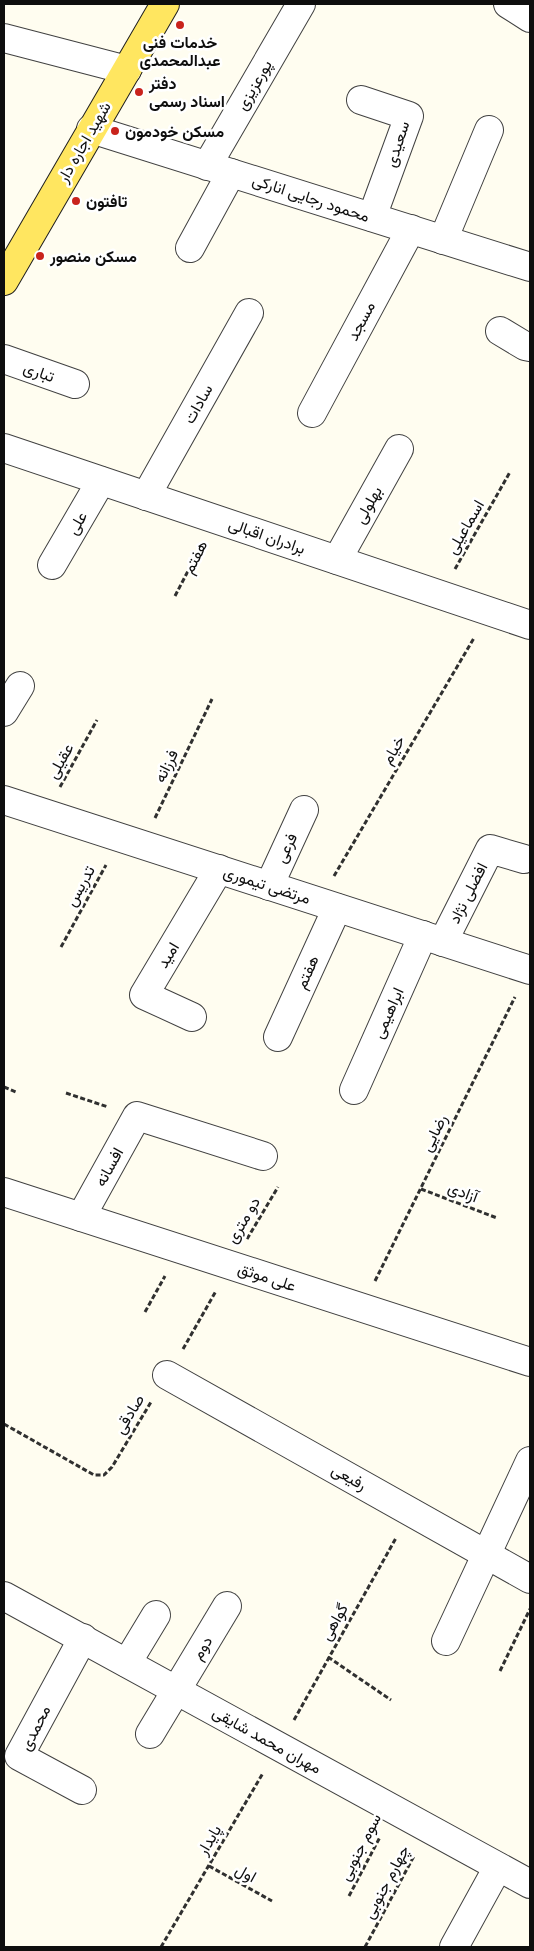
<svg xmlns="http://www.w3.org/2000/svg" width="534" height="1951" font-family="'Roboto Serif',Vazirmatn,serif">
	<style>
		.lines { fill: none; stroke-linecap: round; stroke-linejoin: round }
		.minor-casing { stroke: #414141; stroke-width: 30 }
		.major-casing { stroke: #1f1f1f; stroke-width: 30 }
		.path { stroke: #303030; stroke-width: 3; stroke-dasharray: 5 2.5; stroke-linecap: butt }
		.minor { stroke: #fff; stroke-width: 28 }
		.major { stroke: #ffe660; stroke-width: 28 }
		.poi-dot { fill: #c9231c; stroke: #fff; stroke-width: 2 }
		.labels { text-anchor: middle; dominant-baseline: central; stroke-width: 5; stroke-linejoin: round; paint-order: stroke }
		.poi-label { font-size: 16px; font-weight: bold; fill: #0e0e0e; stroke: #fff; text-anchor: start }
		.street-label { font-size: 16px; fill: #0e0e0e; stroke: #fff }
	</style>
	<rect width="100%" height="100%" fill="#fffdf0"/>
	<g class="lines">
		<defs>
			<g id="minor">
				<path d="M 508,4 L 530,18"/>
				<path d="M 4,38 L 127,70"/>
				<path d="M 361,100 L 409,116 L 372,217"/>
				<path d="M 91,129 L 530,267"/>
				<path d="M 207,166 L 301,4"/>
				<path d="M 443,240 L 489,130"/>
				<path d="M 190,248 L 231,173"/>
				<path d="M 500,331 L 525,346 L 530,347"/>
				<path d="M 4,359 L 75,384"/>
				<path d="M 312,413 L 411,229"/>
				<path d="M 4,448 L 530,625"/>
				<path d="M 146,496 L 249,313"/>
				<path d="M 337,560 L 399,449"/>
				<path d="M 52,565 L 101,481"/>
				<path d="M 4,712 L 20,686"/>
				<path d="M 4,800 L 530,970"/>
				<path d="M 269,886 L 304,810"/>
				<path d="M 443,942 L 490,849 L 524,859"/>
				<path d="M 192,1017 L 144,995 L 219,869"/>
				<path d="M 278,1037 L 337,908"/>
				<path d="M 354,1090 L 423,935"/>
				<path d="M 4,1192 L 530,1362"/>
				<path d="M 81,1217 L 137,1116 L 263,1156"/>
				<path d="M 167,1375 L 530,1579"/>
				<path d="M 4,1596 L 530,1884"/>
				<path d="M 446,1641 L 530,1461"/>
				<path d="M 127,1663 L 156,1615"/>
				<path d="M 150,1734 L 227,1606"/>
				<path d="M 82,1790 L 19,1756 L 83,1638"/>
				<path d="M 454,1947 L 498,1867"/>
			</g>
			<path id="major" d="M 4,281 L 165,4"/>
		</defs>
		<use href="#minor" class="minor-casing"/>
		<use href="#major" class="major-casing"/>
		<g class="path">
			<path d="M 455,569 L 510,472"/>
			<path d="M 175,596 L 201,546"/>
			<path d="M 60,787 L 97,720"/>
			<path d="M 155,818 L 212,699"/>
			<path d="M 334,876 L 474,638"/>
			<path d="M 61,947 L 106,865"/>
			<path d="M 4,1087 L 16,1092"/>
			<path d="M 66,1093 L 108,1107"/>
			<path d="M 421,1189 L 497,1218"/>
			<path d="M 247,1239 L 278,1187"/>
			<path d="M 375,1281 L 515,997"/>
			<path d="M 145,1312 L 165,1276"/>
			<path d="M 183,1349 L 216,1291"/>
			<path d="M 4,1424 L 94,1475 L 104,1475 L 112,1467 L 151,1402"/>
			<path d="M 328,1657 L 391,1700"/>
			<path d="M 500,1671 L 530,1609"/>
			<path d="M 294,1720 L 396,1538"/>
			<path d="M 209,1866 L 272,1901"/>
			<path d="M 349,1896 L 380,1837"/>
			<path d="M 161,1947 L 263,1773"/>
			<path d="M 365,1947 L 414,1856"/>
		</g>
		<use href="#minor" class="minor"/>
		<use href="#major" class="major"/>
	</g>
	<g class="poi-dot">
		<circle cx="180" cy="25" r="5"/>
		<circle cx="139" cy="92" r="5"/>
		<circle cx="115" cy="131" r="5"/>
		<circle cx="76" cy="201" r="5"/>
		<circle cx="40" cy="256" r="5"/>
	</g>
	<g class="labels">
		<g class="poi-label">
			<text x="180" y="42" text-anchor="middle">خدمات فنی<tspan x="180" dy="18">عبدالمحمدی</tspan></text>
			<text x="149" y="83">دفتر<tspan x="149" dy="18">اسناد رسمی</tspan></text>
			<text x="125" y="131">مسکن خودمون</text>
			<text x="86" y="201">تافتون</text>
			<text x="50" y="256">مسکن منصور</text>
		</g>
		<g class="street-label">
			<text transform="translate(254 85) rotate(-60)">پورعزیزی</text>
			<text transform="translate(84 142) rotate(-60)">شهید اجاره دار</text>
			<text transform="translate(397 144) rotate(-72)">سعیدی</text>
			<text transform="translate(311 198) rotate(18)">محمود رجایی انارکی</text>
			<text transform="translate(361 321) rotate(-62)">مسجد</text>
			<text transform="translate(39 372) rotate(19)">تباری</text>
			<text transform="translate(198 404) rotate(-61)">سادات</text>
			<text transform="translate(368 505) rotate(-61)">بهلولی</text>
			<text transform="translate(77 523) rotate(-60)">علی</text>
			<text transform="translate(465 527) rotate(-60)">اسماعیلی</text>
			<text transform="translate(267 536) rotate(19)">برادران اقبالی</text>
			<text transform="translate(195 557) rotate(-63)">هفتم</text>
			<text transform="translate(393 750) rotate(-60)">خیام</text>
			<text transform="translate(60 761) rotate(-61)">عقیلی</text>
			<text transform="translate(166 766) rotate(-64)">فرزانه</text>
			<text transform="translate(286 848) rotate(-65)">فرعی</text>
			<text transform="translate(267 885) rotate(18)">مرتضی تیموری</text>
			<text transform="translate(80 886) rotate(-61)">تدریس</text>
			<text transform="translate(468 893) rotate(-63)">افضلی نژاد</text>
			<text transform="translate(168 955) rotate(-59)">امید</text>
			<text transform="translate(307 972) rotate(-66)">هفتم</text>
			<text transform="translate(388 1013) rotate(-66)">ابراهیمی</text>
			<text transform="translate(434 1133) rotate(-64)">رضایی</text>
			<text transform="translate(109 1167) rotate(-61)">افسانه</text>
			<text transform="translate(463 1192) rotate(21)">آزادی</text>
			<text transform="translate(243 1220) rotate(-59)">دو متری</text>
			<text transform="translate(267 1277) rotate(18)">علی موثق</text>
			<text transform="translate(129 1414) rotate(-59)">صادقی</text>
			<text transform="translate(349 1477) rotate(29)">رفیعی</text>
			<text transform="translate(334 1622) rotate(-60)">گواهی</text>
			<text transform="translate(202 1648) rotate(-59)">دوم</text>
			<text transform="translate(35 1728) rotate(-63)">محمدی</text>
			<text transform="translate(267 1740) rotate(29)">مهران محمد شایقی</text>
			<text transform="translate(209 1840) rotate(-60)">پایدار</text>
			<text transform="translate(360 1847) rotate(-63)">سوم جنوبی</text>
			<text transform="translate(246 1873) rotate(29)">اول</text>
			<text transform="translate(386 1882) rotate(-62)">چهارم جنوبی</text>
		</g>
	</g>
	<rect width="534" height="1951" fill="none" stroke="#0e0e0e" stroke-width="10"/>
</svg>
